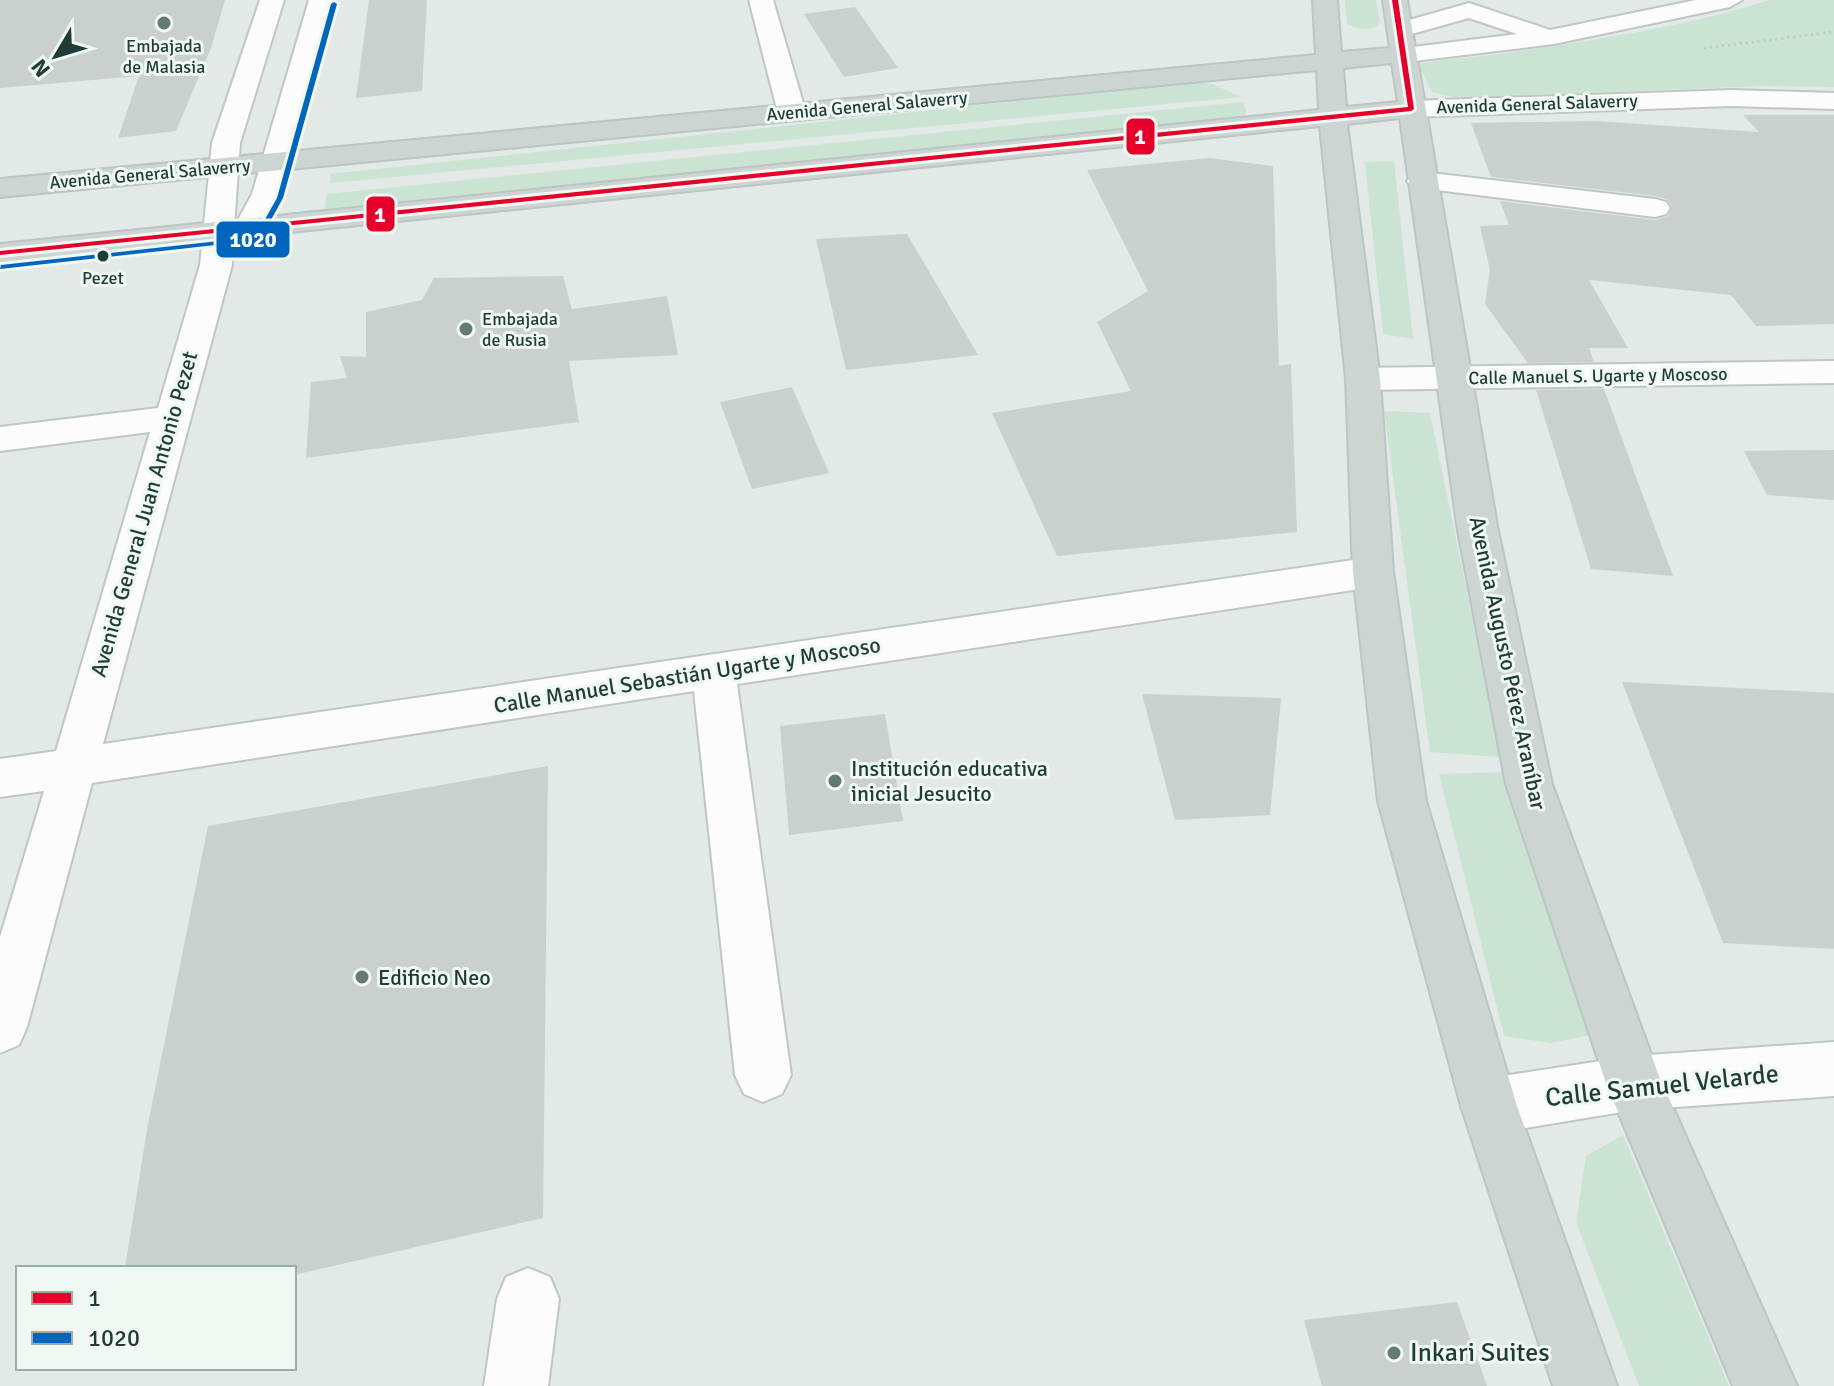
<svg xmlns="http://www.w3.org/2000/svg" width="1834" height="1386" font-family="Signika,sans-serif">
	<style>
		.green { fill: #cbe3d3 }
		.building { fill: #cad0ce }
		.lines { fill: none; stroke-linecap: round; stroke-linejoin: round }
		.minor-casing { stroke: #c0c6c3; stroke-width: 4 }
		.major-casing { stroke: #bbc5c3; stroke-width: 4 }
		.path { stroke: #c0c9c6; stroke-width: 3; stroke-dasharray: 2 4; stroke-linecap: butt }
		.minor { fill: #fbfcfb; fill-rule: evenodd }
		.major { fill: #cdd5d3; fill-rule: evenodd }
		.bus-1-casing { stroke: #f0f8f4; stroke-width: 6 }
		.bus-2-casing { stroke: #f0f8f4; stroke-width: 6 }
		.bus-1 { fill: #e4002b; fill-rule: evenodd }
		.bus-2 { fill: #0065bd; fill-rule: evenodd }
		.poi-dot { fill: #647974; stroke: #f0f8f4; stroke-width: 3 }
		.bus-dot { fill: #1f3d36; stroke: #f0f8f4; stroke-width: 3 }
		.labels { text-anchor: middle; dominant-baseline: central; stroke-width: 6; stroke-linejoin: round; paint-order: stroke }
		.far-poi-label { font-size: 18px; fill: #1f3d36; stroke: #f0f8f4 }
		.far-street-label { font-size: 18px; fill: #1f3d36; stroke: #f0f8f4 }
		.far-bus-label { font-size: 18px; fill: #1f3d36; stroke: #f0f8f4 }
		.street-label { font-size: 22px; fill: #1f3d36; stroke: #f0f8f4 }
		.poi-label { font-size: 22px; fill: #1f3d36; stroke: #f0f8f4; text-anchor: start }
		.near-street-label { font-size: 26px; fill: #1f3d36; stroke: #f0f8f4 }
		.near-poi-label { font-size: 26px; fill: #1f3d36; stroke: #f0f8f4; text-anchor: start }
		.line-badge { stroke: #f0f8f4; stroke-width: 3 }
		.badge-label { font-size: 22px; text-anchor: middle; font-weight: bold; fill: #fff }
	</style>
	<rect width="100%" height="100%" fill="#e3e9e6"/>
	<g class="green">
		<path d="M 1345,0 L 1376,0 L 1380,23 C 1370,32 1359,30 1347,24 Z"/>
		<path d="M 1770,0 L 1834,0 L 1834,87 L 1763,86 L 1457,98 L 1432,92 L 1420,68 L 1421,64 C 1449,58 1478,57 1506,53 C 1595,40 1684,27 1770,0 Z"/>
		<path d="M 1197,82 L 1212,84 L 1241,97 L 330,183 L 330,174 Z"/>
		<path d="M 1243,102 L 1246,110 L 1242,123 L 324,214 L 327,194 Z"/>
		<path d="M 1394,161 L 1413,339 L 1383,334 L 1365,162 Z"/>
		<path d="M 1384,411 L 1430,413 L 1501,757 L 1430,752 Z"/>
		<path d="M 1504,772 L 1590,1035 L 1551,1043 L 1504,1036 L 1439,774 Z"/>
		<path d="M 1623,1135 L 1729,1386 L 1639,1386 L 1576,1222 L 1586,1156 Z"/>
	</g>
	<g class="building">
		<path d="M 0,0 L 225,0 L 211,48 L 176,131 L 118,138 L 139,76 L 0,88 Z"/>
		<path d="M 369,0 L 427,0 L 422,91 L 356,98 Z"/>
		<path d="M 855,7 L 898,68 L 844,77 L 804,14 Z"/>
		<path d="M 1743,115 L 1834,115 L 1834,324 L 1756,326 L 1731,295 L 1589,280 L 1628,348 L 1589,348 L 1594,362 L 1528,363 L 1485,304 L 1490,270 L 1480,226 L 1509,225 L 1500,201 L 1655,220 L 1668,216 L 1672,206 L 1667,199 L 1655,196 L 1491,177 L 1471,123 L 1595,121 L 1759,132 Z"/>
		<path d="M 1209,158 L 1273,166 L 1279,366 L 1291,364 L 1297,532 L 1057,556 L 992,413 L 1131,391 L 1097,322 L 1148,291 L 1087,170 Z"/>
		<path d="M 907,234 L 978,355 L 846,370 L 816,239 Z"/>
		<path d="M 563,276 L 572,309 L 667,296 L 678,355 L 569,361 L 579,422 L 306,458 L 311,382 L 347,378 L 340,356 L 366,357 L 366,312 L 422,300 L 434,278 Z"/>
		<path d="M 792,387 L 829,473 L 752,489 L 720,402 Z"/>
		<path d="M 1604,389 L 1644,499 L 1673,576 L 1591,569 L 1536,390 Z"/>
		<path d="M 1834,450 L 1834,500 L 1767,495 L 1744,451 Z"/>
		<path d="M 1622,682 L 1834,693 L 1834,949 L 1723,943 Z"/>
		<path d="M 1142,694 L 1281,698 L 1270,815 L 1175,820 Z"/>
		<path d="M 885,714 L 903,821 L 789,835 L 780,726 Z"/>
		<path d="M 548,766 L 543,1218 L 294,1275 L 294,1268 L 125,1268 L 147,1129 L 208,826 Z"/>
		<path d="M 1457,1302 L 1487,1386 L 1322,1386 L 1304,1320 Z"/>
	</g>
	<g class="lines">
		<defs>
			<g id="minor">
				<path d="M 260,0 L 284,0 L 240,143 L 234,227 L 252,194 L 309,0 L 333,0 L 282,194 L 260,234 L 238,234 L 234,229 L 232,265 L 103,744 L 1373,557 L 1387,562 L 1393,572 L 1387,582 L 1373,587 L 737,684 L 791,1075 L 782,1094 L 763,1102 L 744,1094 L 735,1075 L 694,691 L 92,783 L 27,1027 L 19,1045 L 0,1053 L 0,937 L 44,791 L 0,797 L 0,759 L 56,751 L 150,432 L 0,451 L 0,427 L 158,408 L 200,265 L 212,143 Z"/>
				<path d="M 749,0 L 773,0 L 806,113 L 802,119 L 782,119 L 778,113 Z"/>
				<path d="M 1696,0 L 1742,0 L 1730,7 L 1554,44 L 1406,62 L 1397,59 L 1393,54 L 1397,49 L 1517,34 L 1469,18 L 1401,37 L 1389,30 L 1392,25 L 1469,3 L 1550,30 Z"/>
				<path d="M 1732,90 L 1834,93 L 1834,109 L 1732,106 L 1411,117 L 1401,115 L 1397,109 L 1401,103 L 1411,101 Z"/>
				<path d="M 1422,172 L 1655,199 L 1666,202 L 1670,208 L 1666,214 L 1655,217 L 1412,187 L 1407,181 L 1412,175 Z"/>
				<path d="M 1834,361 L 1834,383 L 1363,390 L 1351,387 L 1346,379 L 1351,371 L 1363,368 Z"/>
				<path d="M 1834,1042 L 1834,1096 L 1634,1110 L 1489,1134 L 1469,1126 L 1461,1106 L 1469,1086 L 1489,1078 L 1634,1056 Z"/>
				<path d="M 528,1268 L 550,1277 L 559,1299 L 548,1386 L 484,1386 L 497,1299 L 506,1277 Z"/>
			</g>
			<path id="major" d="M 1313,0 L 1337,0 L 1341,52 L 1390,48 L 1383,0 L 1407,0 L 1498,531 L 1552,784 L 1659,1076 L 1797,1386 L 1733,1386 L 1606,1083 L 1506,784 L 1458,531 L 1400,118 L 1347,124 L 1380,379 L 1393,572 L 1426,801 L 1517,1106 L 1617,1386 L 1553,1386 L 1461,1106 L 1378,801 L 1353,572 L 1346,379 L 1320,126 L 0,262 L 0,244 L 1319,110 L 1317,70 L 0,197 L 0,179 L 1316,55 ZM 1392,63 L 1398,102 L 1346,107 L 1343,68 Z"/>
		</defs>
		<use href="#minor" class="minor-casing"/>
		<use href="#major" class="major-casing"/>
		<path class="path" d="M 1704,48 L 1834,32"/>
		<use href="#minor" class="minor"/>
		<use href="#major" class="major"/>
		<defs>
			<path id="bus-1" d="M 1392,0 L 1398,0 L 1414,109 L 1411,111 L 0,255 L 0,251 L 1408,107 Z"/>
			<path id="bus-2" d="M 334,2 L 337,4 L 283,198 L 260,240 L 0,269 L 1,265 L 255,237 L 277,198 L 331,4 Z"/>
		</defs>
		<use href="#bus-1" class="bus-1-casing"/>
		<use href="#bus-2" class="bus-2-casing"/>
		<use href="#bus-1" class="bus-1"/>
		<use href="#bus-2" class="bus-2"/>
	</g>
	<g class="poi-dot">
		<circle cx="164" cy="23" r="8"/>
		<circle cx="466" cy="329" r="8"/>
		<circle cx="835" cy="781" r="8"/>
		<circle cx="362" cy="977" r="8"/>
		<circle cx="1394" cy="1353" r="8"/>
	</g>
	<circle class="bus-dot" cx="103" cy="256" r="7"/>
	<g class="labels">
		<g class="far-poi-label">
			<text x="164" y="46">Embajada<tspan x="164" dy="21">de Malasia</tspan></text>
			<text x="482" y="319" text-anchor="start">Embajada<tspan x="482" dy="21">de Rusia</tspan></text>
		</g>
		<g class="far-street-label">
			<text transform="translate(1537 104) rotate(-2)">Avenida General Salaverry</text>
			<text transform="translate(867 106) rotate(-5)">Avenida General Salaverry</text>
			<text transform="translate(150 174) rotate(-5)">Avenida General Salaverry</text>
			<text transform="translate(1598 376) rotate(-1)">Calle Manuel S. Ugarte y Moscoso</text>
		</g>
		<g class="far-bus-label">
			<text x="103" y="278">Pezet</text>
		</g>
		<g class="street-label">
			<text transform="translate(144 514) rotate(-74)">Avenida General Juan Antonio Pezet</text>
			<text transform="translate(1508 663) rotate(78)">Avenida Augusto Pérez Araníbar</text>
			<text transform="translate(687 675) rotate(-9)">Calle Manuel Sebastián Ugarte y Moscoso</text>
		</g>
		<g class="poi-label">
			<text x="851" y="768">Institución educativa<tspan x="851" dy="25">inicial Jesucito</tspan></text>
			<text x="378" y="977">Edificio Neo</text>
		</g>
		<g class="near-street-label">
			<text transform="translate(1662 1086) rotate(-6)">Calle Samuel Velarde</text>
		</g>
		<g class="near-poi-label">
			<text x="1410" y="1353">Inkari Suites</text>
		</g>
	</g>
	<g class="line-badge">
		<rect x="1125" y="117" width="31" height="39" rx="8" fill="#e4002b"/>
		<rect x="365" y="195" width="31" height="38" rx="8" fill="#e4002b"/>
		<rect x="215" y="220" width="76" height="39" rx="8" fill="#0065bd"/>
	</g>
	<g class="badge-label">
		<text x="1140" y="144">1</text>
		<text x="380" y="222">1</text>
		<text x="253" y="247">1020</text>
	</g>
	<rect x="16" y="1266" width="280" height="104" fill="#f0f8f4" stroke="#9cada8" stroke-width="2"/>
	<rect x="32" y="1292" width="40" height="12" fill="#e4002b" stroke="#9cada8" stroke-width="2"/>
	<text x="88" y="1306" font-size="24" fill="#1f3d36">1</text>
	<rect x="32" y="1332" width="40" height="12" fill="#0065bd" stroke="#9cada8" stroke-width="2"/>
	<text x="88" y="1346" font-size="24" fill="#1f3d36">1020</text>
	<g transform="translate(56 56) rotate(232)" stroke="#f0f8f4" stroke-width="6" paint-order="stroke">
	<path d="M0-6L14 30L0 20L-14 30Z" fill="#1f3d36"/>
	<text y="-12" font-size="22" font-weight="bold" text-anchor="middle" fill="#1f3d36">N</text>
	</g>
</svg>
